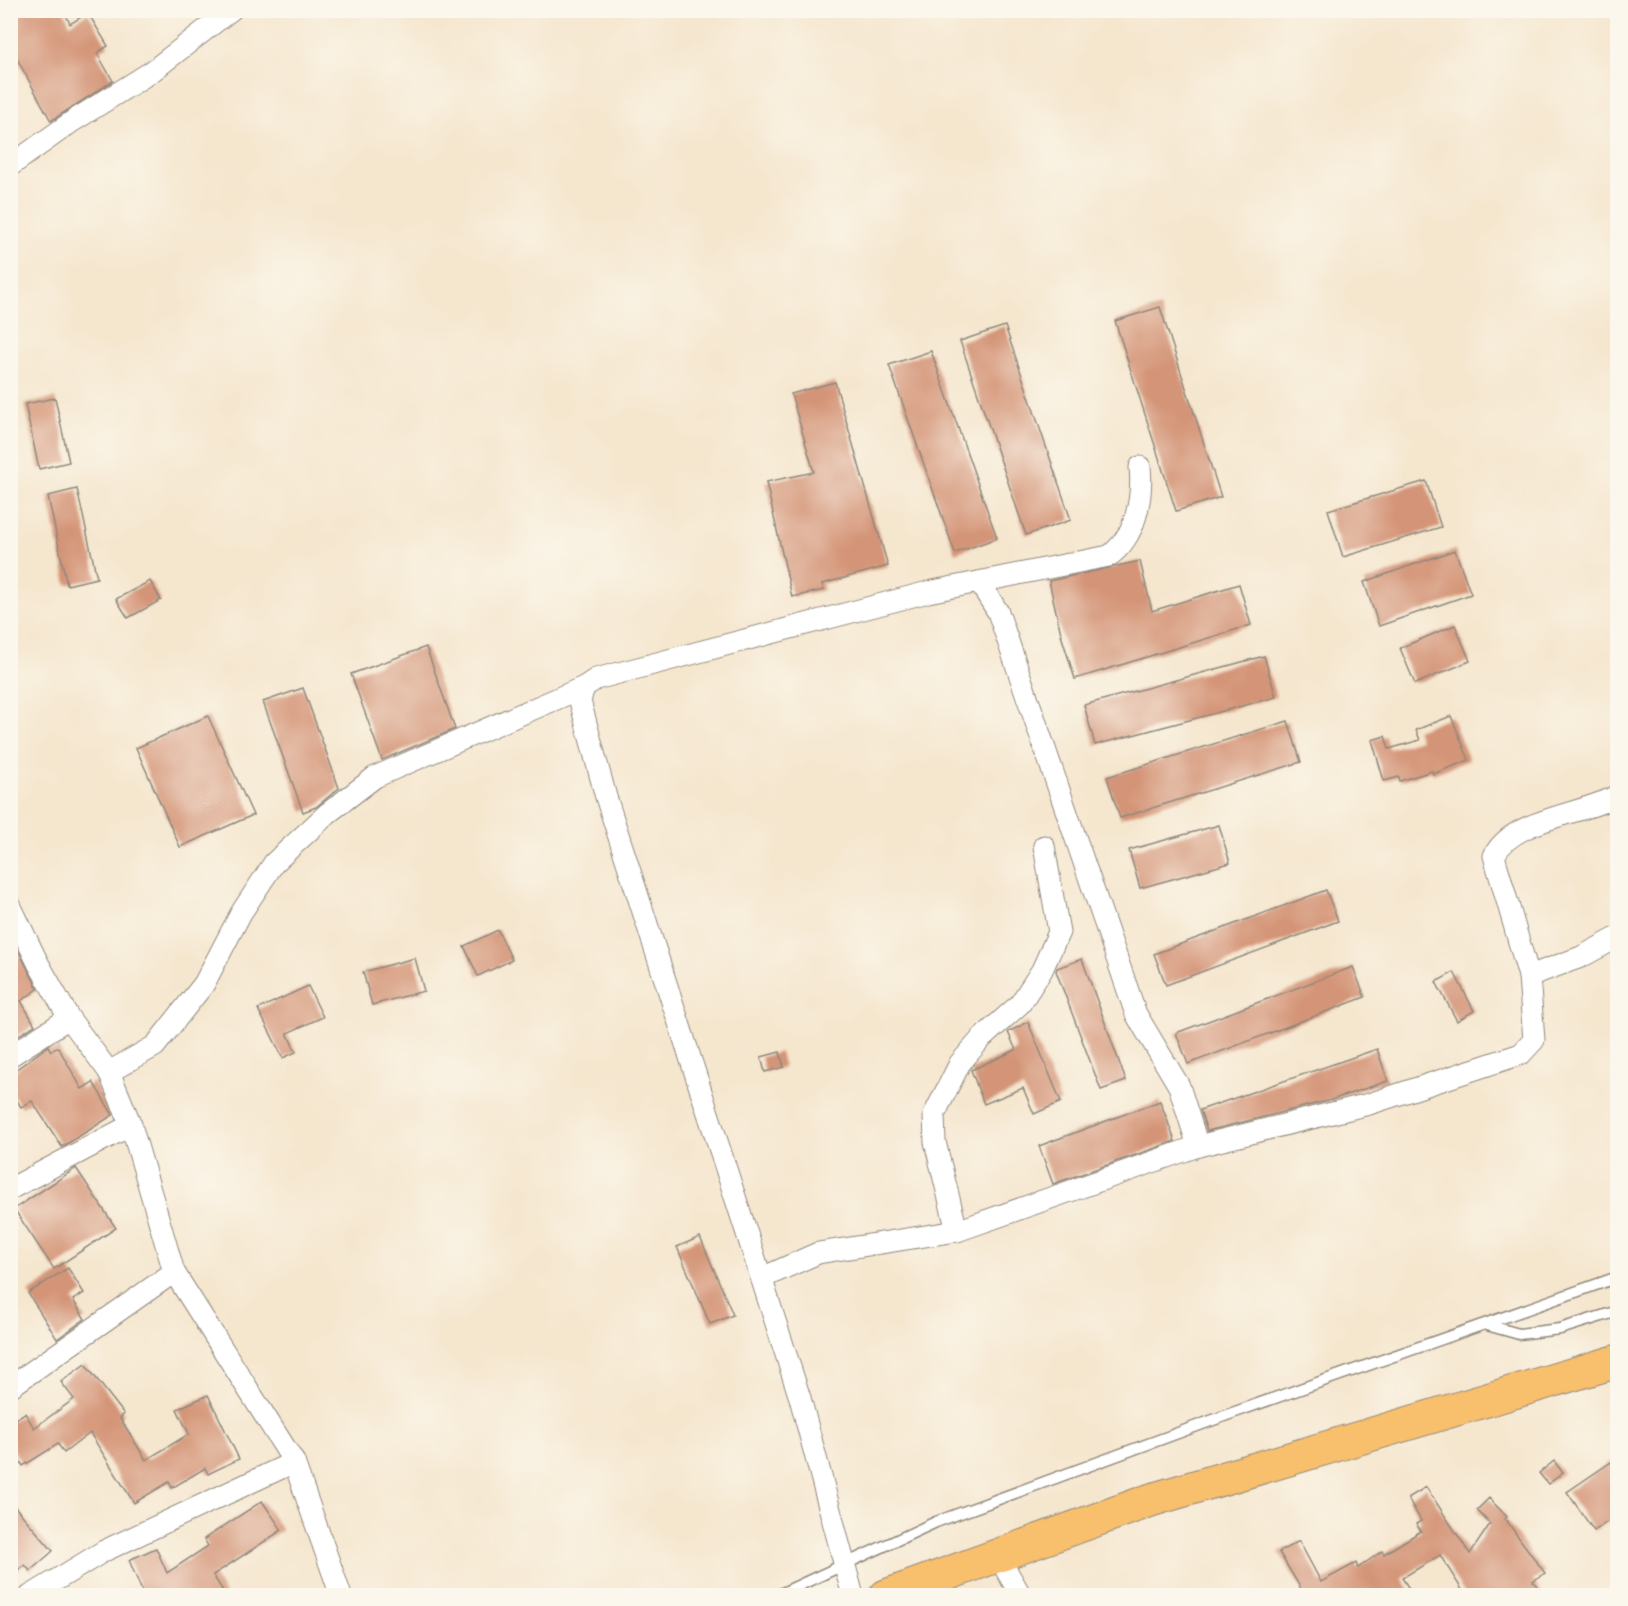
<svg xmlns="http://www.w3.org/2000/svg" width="1628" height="1606" font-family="'Libre Caslon Text',serif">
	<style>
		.building { fill: #d49477 }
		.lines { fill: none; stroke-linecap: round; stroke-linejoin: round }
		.service-casing { stroke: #90887c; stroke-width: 13 }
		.minor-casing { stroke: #90887c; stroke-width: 23 }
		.primary-casing { stroke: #90887c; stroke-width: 35 }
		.service { stroke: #fff; stroke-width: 10 }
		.minor { stroke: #fff; stroke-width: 21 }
		.primary { stroke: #f8bf6c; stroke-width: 33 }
	</style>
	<rect width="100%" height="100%" fill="#fbf7ec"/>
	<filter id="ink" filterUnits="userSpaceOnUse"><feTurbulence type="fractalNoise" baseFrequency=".0167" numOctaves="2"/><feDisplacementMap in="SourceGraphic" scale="12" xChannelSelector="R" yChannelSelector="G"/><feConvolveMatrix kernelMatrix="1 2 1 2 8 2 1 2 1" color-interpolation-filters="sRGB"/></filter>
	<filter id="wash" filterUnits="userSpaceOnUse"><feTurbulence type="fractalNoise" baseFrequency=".008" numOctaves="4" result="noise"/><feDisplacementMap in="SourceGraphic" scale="24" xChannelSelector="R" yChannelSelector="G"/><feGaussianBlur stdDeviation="1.35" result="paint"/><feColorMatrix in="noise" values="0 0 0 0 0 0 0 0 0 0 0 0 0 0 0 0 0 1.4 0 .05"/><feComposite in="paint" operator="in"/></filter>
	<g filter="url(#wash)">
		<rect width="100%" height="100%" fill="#f5e6ce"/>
		<g id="blocks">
			<g class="building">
				<path d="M 10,10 L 64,10 L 70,24 L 88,13 L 108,46 L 97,53 L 113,81 L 51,121 L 10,46 Z"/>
				<path d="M 1160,307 L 1221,497 L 1176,511 L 1115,321 Z"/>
				<path d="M 1005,326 L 1071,520 L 1026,535 L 960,341 Z"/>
				<path d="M 931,351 L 997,538 L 955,553 L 889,365 Z"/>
				<path d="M 835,382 L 888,566 L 822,584 L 824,590 L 792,597 L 766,482 L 814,472 L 791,394 Z"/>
				<path d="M 55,398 L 69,462 L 39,469 L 25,404 Z"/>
				<path d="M 1426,481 L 1441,527 L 1343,557 L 1328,510 Z"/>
				<path d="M 77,489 L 97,578 L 67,585 L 48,496 Z"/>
				<path d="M 1455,550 L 1471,594 L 1379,626 L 1364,582 Z"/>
				<path d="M 1140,561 L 1152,611 L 1239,584 L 1251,625 L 1075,679 L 1062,638 L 1049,581 Z"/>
				<path d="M 150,581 L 161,600 L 128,618 L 116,599 Z"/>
				<path d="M 1455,625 L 1470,661 L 1415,684 L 1400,648 Z"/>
				<path d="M 426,647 L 455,729 L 382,760 L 351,674 Z"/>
				<path d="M 1264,656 L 1276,697 L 1095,745 L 1084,705 Z"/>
				<path d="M 303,688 L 339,788 L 316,807 L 303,812 L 263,702 Z"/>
				<path d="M 208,716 L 253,815 L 180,847 L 136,748 Z"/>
				<path d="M 1451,716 L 1469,760 L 1433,774 L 1432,771 L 1400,781 L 1399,777 L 1384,781 L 1372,740 L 1385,736 L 1389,749 L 1420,740 L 1416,730 Z"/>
				<path d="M 1288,721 L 1301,762 L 1120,818 L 1107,777 Z"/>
				<path d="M 1219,825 L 1230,863 L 1140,888 L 1129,850 Z"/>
				<path d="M 1326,890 L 1338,921 L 1166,985 L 1154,954 Z"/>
				<path d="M 498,930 L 512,960 L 478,976 L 464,946 Z"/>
				<path d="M 18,950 L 38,989 L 21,1001 L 35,1025 L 10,1041 L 10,955 Z"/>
				<path d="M 415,958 L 424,991 L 372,1005 L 363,972 Z"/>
				<path d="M 1082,959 L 1126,1081 L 1101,1090 L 1056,971 L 1057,968 Z"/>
				<path d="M 1353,967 L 1365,997 L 1188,1064 L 1176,1033 Z"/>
				<path d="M 1454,972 L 1474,1011 L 1457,1021 L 1436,982 Z"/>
				<path d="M 308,986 L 323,1017 L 287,1033 L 296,1052 L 283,1058 L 258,1009 Z"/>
				<path d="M 1028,1022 L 1061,1102 L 1034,1114 L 1023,1088 L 984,1104 L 971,1070 L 1016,1050 L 1008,1032 Z"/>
				<path d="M 48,1046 L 51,1051 L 58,1047 L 82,1089 L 93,1082 L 113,1115 L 62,1147 L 32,1101 L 21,1107 L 10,1090 L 10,1074 Z"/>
				<path d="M 1377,1049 L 1388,1081 L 1331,1100 L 1207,1131 L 1200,1110 Z"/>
				<path d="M 780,1052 L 784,1067 L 765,1072 L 761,1057 Z"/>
				<path d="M 1160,1101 L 1175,1141 L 1053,1184 L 1039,1146 Z"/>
				<path d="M 76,1168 L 116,1228 L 54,1269 L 14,1209 Z"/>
				<path d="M 700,1237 L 733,1315 L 710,1324 L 677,1247 Z"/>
				<path d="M 68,1268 L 84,1293 L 73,1300 L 85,1319 L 57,1339 L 28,1293 Z"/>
				<path d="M 85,1364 L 124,1414 L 120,1418 L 146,1460 L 189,1434 L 177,1409 L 208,1395 L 239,1459 L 208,1474 L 205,1468 L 172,1488 L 169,1482 L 134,1503 L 90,1433 L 64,1453 L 58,1444 L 23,1466 L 10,1445 L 10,1422 L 25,1413 L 34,1428 L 74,1399 L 61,1382 Z"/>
				<path d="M 1554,1461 L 1563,1473 L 1548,1484 L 1539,1473 Z"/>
				<path d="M 1611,1462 L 1617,1472 L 1617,1515 L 1594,1531 L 1567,1492 Z"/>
				<path d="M 1426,1487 L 1470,1554 L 1490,1524 L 1477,1510 L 1489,1498 L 1507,1517 L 1505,1519 L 1545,1573 L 1533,1581 L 1544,1596 L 1466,1596 L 1440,1555 L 1402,1578 L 1414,1596 L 1297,1596 L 1303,1592 L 1279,1552 L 1299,1541 L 1321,1582 L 1356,1563 L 1358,1568 L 1382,1551 L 1384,1554 L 1421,1531 L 1416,1524 L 1421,1521 L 1408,1498 Z"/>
				<path d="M 10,1501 L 53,1551 L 30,1571 L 25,1565 L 10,1575 Z"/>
				<path d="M 262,1501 L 282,1530 L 213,1575 L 226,1596 L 144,1596 L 129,1560 L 156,1548 L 167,1573 L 208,1546 L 204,1539 Z"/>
			</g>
		</g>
	</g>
	<g filter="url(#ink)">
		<use href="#blocks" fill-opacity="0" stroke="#90887c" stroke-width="1.5"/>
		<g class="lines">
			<defs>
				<g id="service">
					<path d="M 1487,1325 L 1519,1334 L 1560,1329 L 1618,1311"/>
					<path d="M 776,1596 L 936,1522 L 1235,1412 L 1618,1277"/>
				</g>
				<g id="minor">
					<path d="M 10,166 L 73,121 L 151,72 L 231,10"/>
					<path d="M 979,582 L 998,612 L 1136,1014 L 1179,1086 L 1198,1146"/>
					<path d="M 584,687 L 580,701 L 606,797 L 800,1398 L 853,1596"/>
					<path d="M 10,905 L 38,963 L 69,1018 L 109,1072 L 131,1125 L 174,1272 L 294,1462 L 341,1596"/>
					<path d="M 1529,976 L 1581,957 L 1618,937"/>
					<path d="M 10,1056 L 69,1018"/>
					<path d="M 109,1072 L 155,1046 L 204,984 L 241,913 L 274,863 L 328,813 L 375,777 L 584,687 L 596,679 L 928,592 L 1109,556 C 1136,537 1143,498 1140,467"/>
					<path d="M 10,1189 L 131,1125"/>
					<path d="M 957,1231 L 935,1142 L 934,1115 L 960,1063 L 981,1039 L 1020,1004 L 1042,970 L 1059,932 L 1044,846"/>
					<path d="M 762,1278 L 818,1253 L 957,1231 L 1198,1146 L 1369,1104 L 1521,1054 L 1534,1040 L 1529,976 L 1494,856 C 1512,818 1584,815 1618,795"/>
					<path d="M 10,1387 L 174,1272"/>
					<path d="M 997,1554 L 1021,1596"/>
					<path d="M 30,1596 L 104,1551 L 294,1462"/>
				</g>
				<path id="primary" d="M 886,1596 L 1151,1500 L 1618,1361"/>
			</defs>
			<use href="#service" class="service-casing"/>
			<use href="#minor" class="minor-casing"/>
			<use href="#primary" class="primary-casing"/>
			<use href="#service" class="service"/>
			<use href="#minor" class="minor"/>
			<use href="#primary" class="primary"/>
		</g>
	</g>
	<rect width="1628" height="1606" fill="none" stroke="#fbf7ec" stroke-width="36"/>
</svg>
